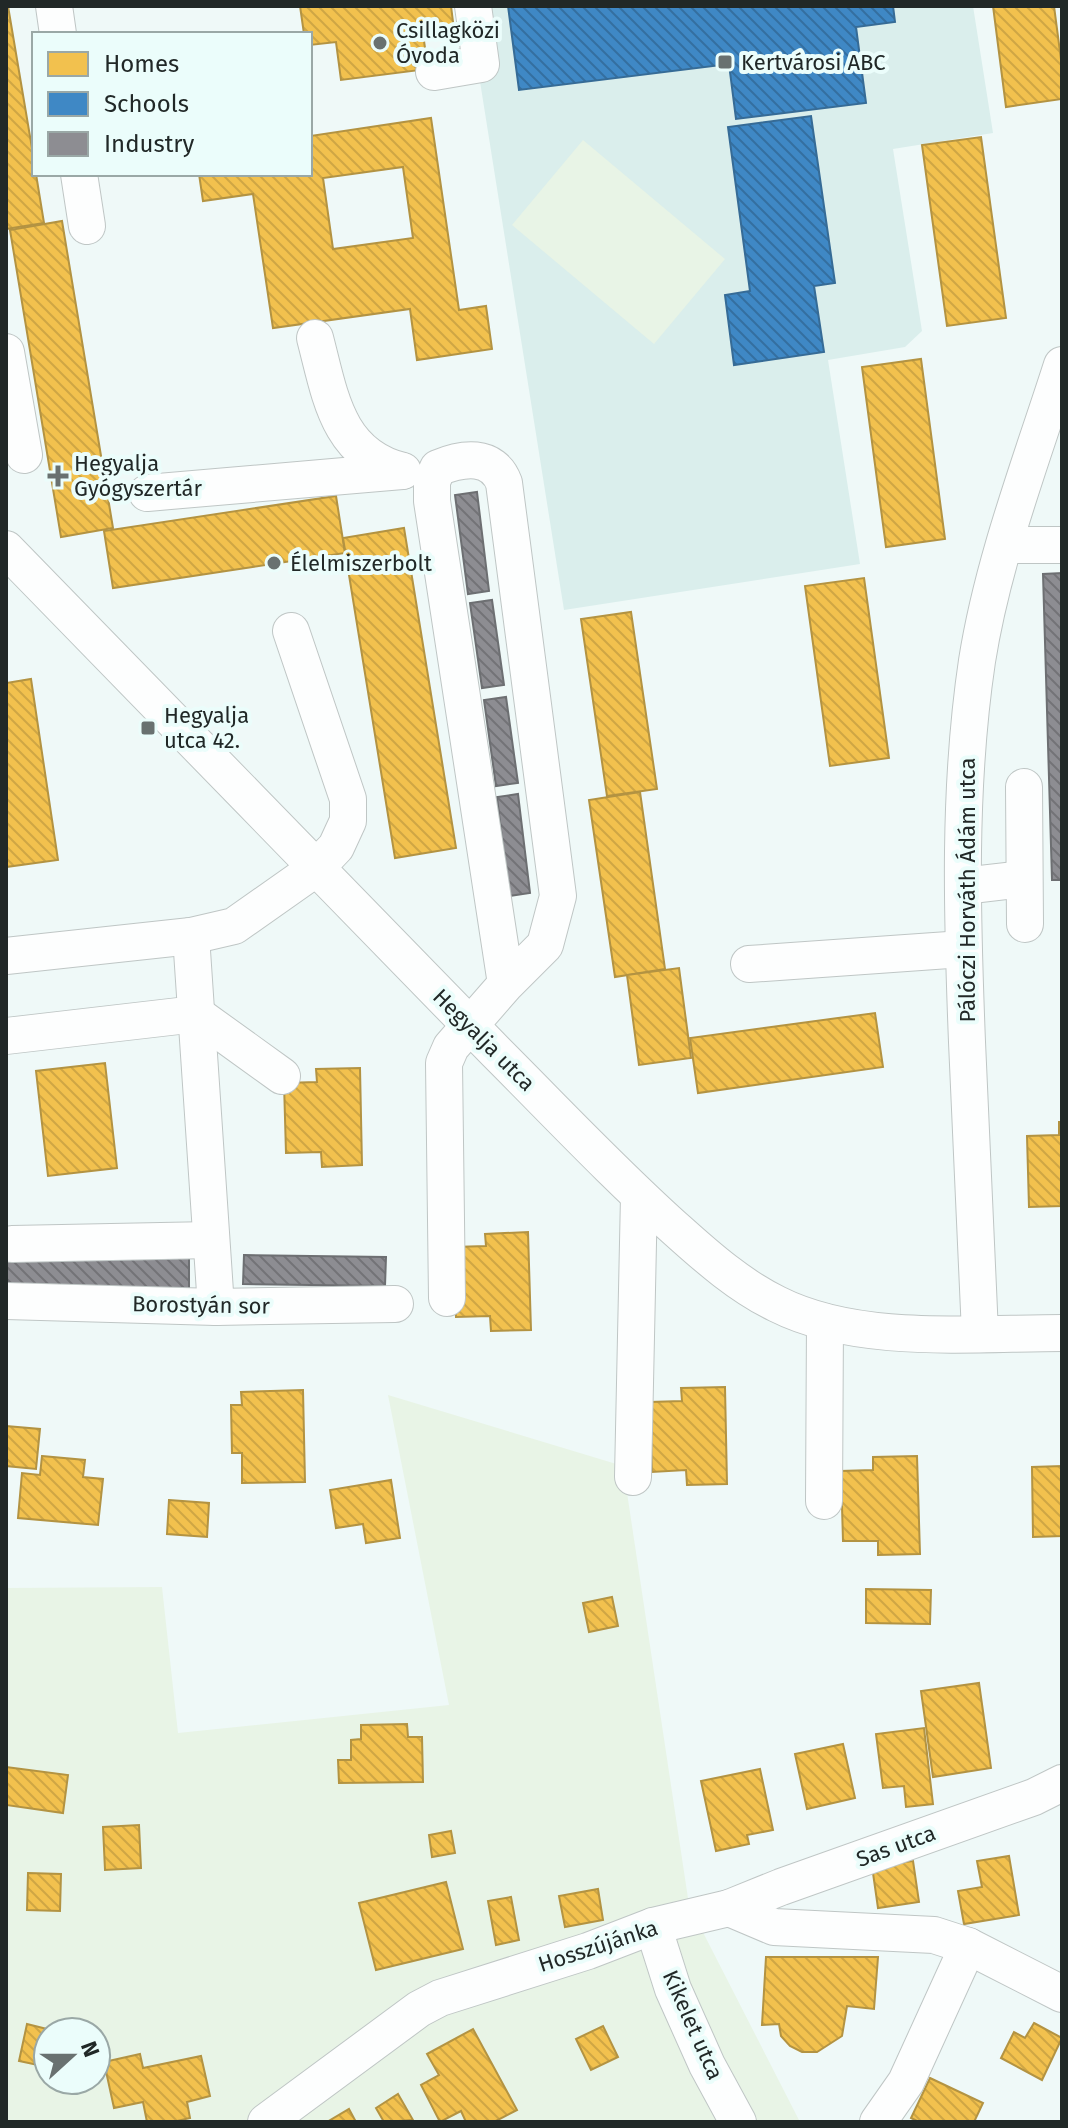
<svg xmlns="http://www.w3.org/2000/svg" width="1068" height="2128" font-family="'Fira Sans',sans-serif">
	<style>
		.built { fill: #daeeec }
		.garden { fill: #e8f4e6; fill-rule: evenodd }
		.homes { fill: url(#homes-back-hatch); stroke: #b39342; stroke-width: 2; fill-rule: evenodd }
		.schools { fill: url(#schools-back-hatch); stroke: #366b96; stroke-width: 2 }
		.industry { fill: url(#industry-back-hatch); stroke: #6d6f72; stroke-width: 2 }
		.lines { fill: none; stroke-linecap: round; stroke-linejoin: round }
		.minor-casing { stroke: #bfc6c5; stroke-width: 38 }
		.minor { stroke: #fdfefe; stroke-width: 36 }
		.poi-dot { fill: #697170; stroke: #ebfdfb; stroke-width: 3 }
		.labels { text-anchor: middle; dominant-baseline: central; stroke-width: 8; stroke-linejoin: round; paint-order: stroke }
		.poi-label { font-size: 22px; fill: #212827; stroke: #ebfdfb; text-anchor: start }
		.street-label { font-size: 22px; fill: #212827; stroke: #ebfdfb }
	</style>
	<defs>
		<pattern id="homes-back-hatch" width="6" height="6" patternUnits="userSpaceOnUse" patternTransform="scale(2)"><rect width="6" height="6" fill="#f2c14e"/><path d="M-1 5l2 2M0 0l6 6M5-1l2 2" fill="none" stroke="#cfa644"/></pattern>
		<pattern id="schools-back-hatch" width="6" height="6" patternUnits="userSpaceOnUse" patternTransform="scale(2)"><rect width="6" height="6" fill="#3f88c5"/><path d="M-1 5l2 2M0 0l6 6M5-1l2 2" fill="none" stroke="#346fa0"/></pattern>
		<pattern id="industry-back-hatch" width="6" height="6" patternUnits="userSpaceOnUse" patternTransform="scale(2)"><rect width="6" height="6" fill="#8d8d92"/><path d="M-1 5l2 2M0 0l6 6M5-1l2 2" fill="none" stroke="#737377"/></pattern>
	</defs>
	<rect width="100%" height="100%" fill="#eff9f8"/>
	<path class="built" d="M 468,6 L 973,6 L 993,133 L 893,149 L 922,331 L 905,347 L 828,360 L 860,564 L 564,610 Z"/>
	<g class="garden">
		<path d="M 583,140 L 725,259 L 654,344 L 512,225 Z"/>
		<path d="M 388,1395 L 623,1466 L 689,1905 L 800,2122 L 6,2122 L 6,1588 L 162,1587 L 178,1733 L 449,1705 ZM 48,2032 L 96,2032 L 96,2080 L 48,2080 Z"/>
	</g>
	<g class="homes">
		<path d="M 6,6 L 8,6 L 34,160 L 34,174 L 36,174 L 44,223 L 6,229 Z"/>
		<path d="M 300,6 L 451,6 L 454,30 L 423,34 L 428,69 L 341,80 L 336,42 L 310,45 L 310,34 L 304,34 Z"/>
		<path d="M 993,6 L 1054,6 L 1062,67 L 1062,99 L 1006,107 Z"/>
		<path d="M 431,118 L 459,310 L 486,306 L 492,349 L 417,360 L 410,309 L 273,328 L 253,194 L 203,201 L 199,174 L 310,174 L 310,136 ZM 403,167 L 413,238 L 333,249 L 323,178 Z"/>
		<path d="M 981,137 L 1006,318 L 947,326 L 922,145 Z"/>
		<path d="M 62,221 L 113,528 L 61,537 L 10,230 Z"/>
		<path d="M 921,359 L 945,539 L 886,547 L 862,367 Z"/>
		<path d="M 336,496 L 345,553 L 113,588 L 104,531 Z"/>
		<path d="M 404,528 L 456,848 L 395,858 L 343,538 Z"/>
		<path d="M 864,578 L 889,758 L 830,766 L 805,586 Z"/>
		<path d="M 631,612 L 657,789 L 607,796 L 581,619 Z"/>
		<path d="M 31,679 L 58,860 L 6,867 L 6,683 Z"/>
		<path d="M 640,792 L 665,969 L 615,977 L 589,800 Z"/>
		<path d="M 679,968 L 691,1058 L 639,1065 L 627,975 Z"/>
		<path d="M 875,1013 L 883,1067 L 698,1093 L 690,1038 Z"/>
		<path d="M 105,1063 L 117,1168 L 48,1176 L 36,1071 Z"/>
		<path d="M 360,1068 L 362,1165 L 322,1167 L 321,1152 L 286,1153 L 284,1083 L 317,1082 L 316,1069 Z"/>
		<path d="M 1059,1122 L 1062,1122 L 1062,1206 L 1029,1207 L 1027,1136 L 1059,1135 Z"/>
		<path d="M 528,1232 L 531,1330 L 491,1331 L 490,1316 L 456,1317 L 454,1247 L 486,1246 L 485,1234 Z"/>
		<path d="M 725,1387 L 727,1484 L 687,1485 L 686,1470 L 652,1472 L 650,1402 L 682,1401 L 681,1388 Z"/>
		<path d="M 303,1390 L 305,1482 L 242,1483 L 242,1453 L 232,1453 L 231,1405 L 242,1405 L 241,1392 Z"/>
		<path d="M 6,1426 L 40,1429 L 36,1469 L 6,1466 Z"/>
		<path d="M 42,1456 L 85,1460 L 83,1477 L 103,1479 L 98,1525 L 18,1518 L 22,1473 L 40,1475 Z"/>
		<path d="M 917,1456 L 920,1554 L 878,1555 L 878,1541 L 843,1541 L 841,1471 L 873,1470 L 873,1457 Z"/>
		<path d="M 1062,1466 L 1062,1536 L 1033,1537 L 1032,1467 Z"/>
		<path d="M 391,1480 L 400,1538 L 366,1543 L 363,1524 L 336,1528 L 330,1490 Z"/>
		<path d="M 169,1500 L 209,1503 L 207,1537 L 167,1534 Z"/>
		<path d="M 866,1589 L 931,1590 L 930,1624 L 866,1623 Z"/>
		<path d="M 612,1597 L 618,1626 L 589,1632 L 583,1603 Z"/>
		<path d="M 979,1683 L 991,1768 L 933,1777 L 921,1691 Z"/>
		<path d="M 407,1724 L 408,1737 L 422,1737 L 423,1782 L 339,1783 L 338,1760 L 351,1760 L 351,1740 L 361,1739 L 361,1725 Z"/>
		<path d="M 924,1728 L 933,1804 L 906,1807 L 904,1786 L 883,1788 L 876,1734 Z"/>
		<path d="M 843,1744 L 855,1798 L 807,1809 L 795,1754 Z"/>
		<path d="M 6,1767 L 68,1775 L 63,1813 L 6,1805 Z"/>
		<path d="M 760,1769 L 773,1830 L 747,1835 L 749,1844 L 716,1851 L 701,1781 Z"/>
		<path d="M 139,1825 L 141,1868 L 105,1870 L 103,1827 Z"/>
		<path d="M 451,1831 L 455,1853 L 432,1857 L 429,1835 Z"/>
		<path d="M 1009,1856 L 1019,1915 L 964,1924 L 958,1891 L 982,1887 L 977,1861 Z"/>
		<path d="M 913,1861 L 919,1902 L 878,1908 L 872,1866 Z"/>
		<path d="M 28,1873 L 61,1874 L 60,1911 L 27,1910 Z"/>
		<path d="M 446,1882 L 463,1949 L 376,1970 L 359,1903 Z"/>
		<path d="M 598,1889 L 603,1920 L 565,1927 L 559,1896 Z"/>
		<path d="M 511,1897 L 519,1940 L 496,1945 L 488,1901 Z"/>
		<path d="M 766,1957 L 878,1957 L 874,2009 L 847,2006 L 842,2036 L 817,2052 L 802,2052 L 790,2046 L 781,2036 L 779,2024 L 762,2025 Z"/>
		<path d="M 1034,2023 L 1062,2038 L 1042,2080 L 1001,2058 L 1014,2032 L 1025,2038 Z"/>
		<path d="M 27,2024 L 51,2030 L 43,2066 L 19,2061 Z"/>
		<path d="M 603,2026 L 618,2057 L 591,2070 L 576,2039 Z"/>
		<path d="M 473,2029 L 517,2110 L 494,2122 L 466,2122 L 461,2111 L 440,2122 L 421,2085 L 439,2075 L 427,2054 Z"/>
		<path d="M 140,2054 L 143,2068 L 201,2056 L 210,2096 L 187,2102 L 190,2118 L 173,2122 L 147,2122 L 143,2102 L 114,2108 L 104,2062 Z"/>
		<path d="M 930,2078 L 983,2103 L 974,2122 L 919,2122 L 911,2118 Z"/>
		<path d="M 398,2094 L 413,2120 L 384,2122 L 376,2108 Z"/>
		<path d="M 349,2109 L 356,2122 L 327,2122 Z"/>
	</g>
	<g class="schools">
		<path d="M 508,6 L 893,6 L 895,22 L 856,27 L 866,103 L 736,119 L 729,64 L 519,90 Z"/>
		<path d="M 811,116 L 835,283 L 814,286 L 824,352 L 734,365 L 725,295 L 750,291 L 728,127 Z"/>
	</g>
	<g class="industry">
		<path d="M 477,492 L 489,591 L 468,594 L 455,495 Z"/>
		<path d="M 1062,573 L 1062,880 L 1052,880 L 1043,574 Z"/>
		<path d="M 492,600 L 504,685 L 482,688 L 470,603 Z"/>
		<path d="M 506,697 L 518,783 L 496,786 L 484,700 Z"/>
		<path d="M 518,794 L 530,893 L 509,896 L 497,797 Z"/>
		<path d="M 6,1254 L 189,1257 L 189,1290 L 6,1286 Z"/>
		<path d="M 244,1255 L 386,1257 L 385,1286 L 243,1284 Z"/>
	</g>
	<g class="lines">
		<defs>
			<g id="minor">
				<path d="M 54,6 L 58,34"/>
				<path d="M 434,72 L 481,64 L 473,6"/>
				<path d="M 79,174 L 87,226"/>
				<path d="M 315,338 C 330,395 337,455 403,471"/>
				<path d="M 6,352 L 24,455"/>
				<path d="M 147,493 L 402,471"/>
				<path d="M 1005,545 L 1062,545"/>
				<path d="M 6,549 C 170,716 332,885 496,1052 C 556,1112 614,1174 678,1231 C 708,1258 740,1286 777,1304 C 858,1345 973,1333 1062,1333"/>
				<path d="M 1024,787 L 1025,924"/>
				<path d="M 963,886 L 1024,879"/>
				<path d="M 191,936 L 216,1307"/>
				<path d="M 6,956 L 191,936 L 234,926 L 315,869 L 336,847 L 348,821 L 348,799 L 291,631"/>
				<path d="M 749,964 L 963,949"/>
				<path d="M 6,1036 L 196,1014 L 282,1076"/>
				<path d="M 12,1244 L 211,1240"/>
				<path d="M 447,1298 L 444,1063 L 451,1047 L 506,984 L 545,945 L 558,896 L 504,483 C 493,453 462,458 438,468 L 432,481 L 432,501 L 506,984"/>
				<path d="M 6,1301 L 216,1307 L 395,1304"/>
				<path d="M 980,1333 C 976,1236 972,1139 967,1042 C 962,915 958,788 977,661 C 993,560 1031,462 1062,365"/>
				<path d="M 633,1477 L 639,1196"/>
				<path d="M 824,1501 L 825,1322"/>
				<path d="M 729,1908 L 774,1927 L 934,1935 L 968,1946 L 1062,1994"/>
				<path d="M 653,1926 L 673,1989 L 707,2065 L 738,2122"/>
				<path d="M 266,2122 L 419,2009 L 440,1998 L 588,1951 L 653,1926 L 729,1908 L 781,1887 L 1034,1797 L 1062,1783"/>
				<path d="M 878,2122 L 906,2082 L 968,1946"/>
			</g>
		</defs>
		<use href="#minor" class="minor-casing"/>
		<use href="#minor" class="minor"/>
	</g>
	<g class="poi-dot">
		<circle cx="380" cy="43" r="8"/>
		<rect x="717" y="54" width="16" height="16" rx="4"/>
		<path d="M54 464h8v8h8v8h-8v8h-8v-8h-8v-8h8z"/>
		<circle cx="274" cy="563" r="8"/>
		<rect x="140" y="720" width="16" height="16" rx="4"/>
	</g>
	<g class="labels">
		<g class="poi-label">
			<text x="396" y="30">Csillagközi<tspan x="396" dy="25">Óvoda</tspan></text>
			<text x="741" y="62">Kertvárosi ABC</text>
			<text x="74" y="463">Hegyalja<tspan x="74" dy="25">Gyógyszertár</tspan></text>
			<text x="290" y="563">Élelmiszerbolt</text>
			<text x="164" y="715">Hegyalja<tspan x="164" dy="25">utca 42.</tspan></text>
		</g>
		<g class="street-label">
			<text transform="translate(967 890) rotate(-90)">Pálóczi Horváth Ádám utca</text>
			<text transform="translate(484 1040) rotate(45)">Hegyalja utca</text>
			<text transform="translate(201 1305) rotate(1)">Borostyán sor</text>
			<text transform="translate(896 1846) rotate(-20)">Sas utca</text>
			<text transform="translate(598 1946) rotate(-18)">Hosszújánka</text>
			<text transform="translate(693 2025) rotate(66)">Kikelet utca</text>
		</g>
	</g>
	<rect width="1068" height="2128" fill="none" stroke="#212827" stroke-width="16"/>
	<rect x="32" y="32" width="280" height="144" fill="#ebfdfb" stroke="#9aa8a6" stroke-width="2"/>
	<rect x="48" y="52" width="40" height="24" fill="#f2c14e" stroke="#9aa8a6" stroke-width="2"/>
	<text x="104" y="72" font-size="24" fill="#212827">Homes</text>
	<rect x="48" y="92" width="40" height="24" fill="#3f88c5" stroke="#9aa8a6" stroke-width="2"/>
	<text x="104" y="112" font-size="24" fill="#212827">Schools</text>
	<rect x="48" y="132" width="40" height="24" fill="#8d8d92" stroke="#9aa8a6" stroke-width="2"/>
	<text x="104" y="152" font-size="24" fill="#212827">Industry</text>
	<g transform="translate(72 2056) rotate(69)"><circle r="38" fill="#ebfdfb" stroke="#9aa8a6" stroke-width="2"/>
	<path d="M0-6L14 30L0 20L-14 30Z" fill="#697170"/>
	<text y="-12" font-size="22" font-weight="bold" text-anchor="middle" fill="#212827">N</text>
	</g>
</svg>
